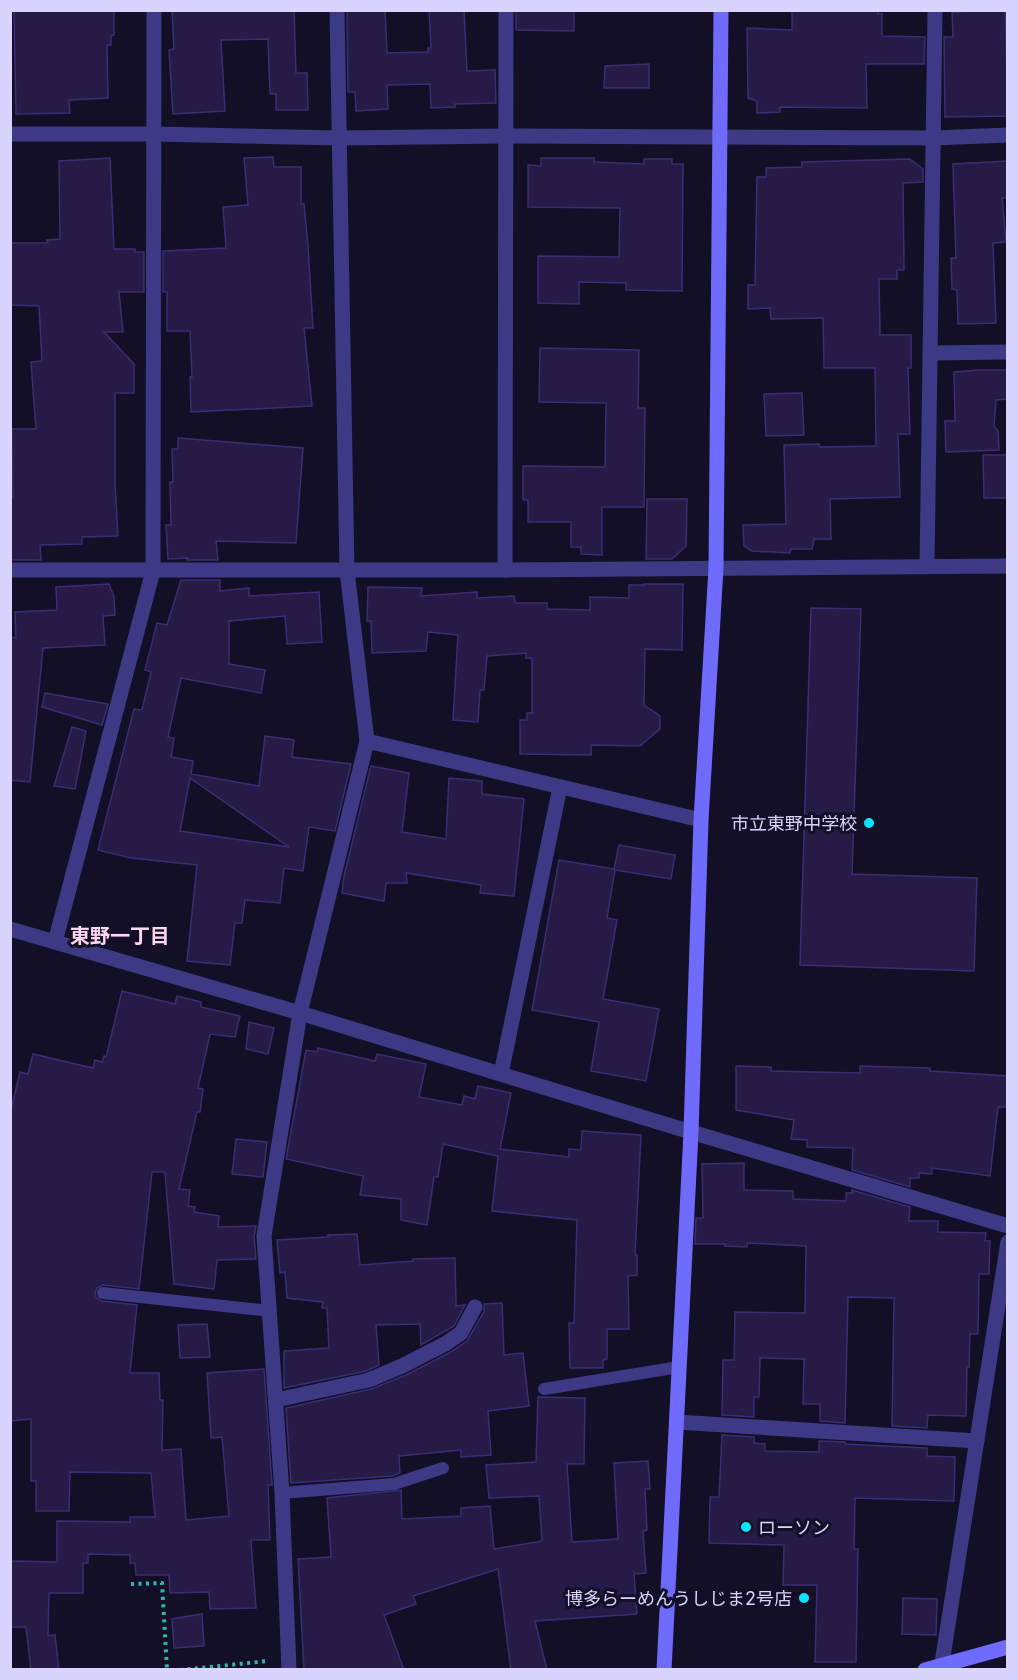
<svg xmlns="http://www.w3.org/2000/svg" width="1018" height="1680" font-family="Inter,'Noto Sans JP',sans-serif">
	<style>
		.building { fill: #241b47; stroke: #3b2d73; stroke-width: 1.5; fill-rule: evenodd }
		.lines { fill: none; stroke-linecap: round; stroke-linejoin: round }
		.path { stroke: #2fb8b0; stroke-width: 4; stroke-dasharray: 3 4.5; stroke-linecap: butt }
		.lane { stroke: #3d3a85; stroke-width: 12 }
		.street { stroke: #3d3a85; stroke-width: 15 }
		.secondary { stroke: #6f6bff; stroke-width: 15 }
		.poi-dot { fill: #00e5ff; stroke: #130f26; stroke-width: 2 }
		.labels { text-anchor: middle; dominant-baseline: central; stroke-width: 6; stroke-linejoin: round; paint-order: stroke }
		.poi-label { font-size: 18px; fill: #d9d4ff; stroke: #130f26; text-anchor: end }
		.neighbourhood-label { font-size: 20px; font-weight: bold; fill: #ffd6f0; stroke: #130f26 }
	</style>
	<rect width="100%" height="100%" fill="#130f26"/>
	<g class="building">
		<path d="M 14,10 L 114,10 L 114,35 L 111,36 L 111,45 L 107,45 L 108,98 L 69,100 L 70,113 L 16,114 Z"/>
		<path d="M 172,10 L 294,10 L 296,73 L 307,73 L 308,110 L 276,110 L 276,94 L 270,94 L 268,39 L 221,40 L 225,111 L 173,114 L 169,50 L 174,49 Z"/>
		<path d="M 347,10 L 385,10 L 387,53 L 428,52 L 428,48 L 431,48 L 429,10 L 464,10 L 467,71 L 495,70 L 496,103 L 455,104 L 455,107 L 431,108 L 430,84 L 387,85 L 388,109 L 356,111 L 355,92 L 348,92 Z"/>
		<path d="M 516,10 L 574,10 L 574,31 L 516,30 Z"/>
		<path d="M 792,10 L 878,10 L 878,14 L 882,14 L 882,36 L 925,37 L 924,64 L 866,64 L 867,108 L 780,107 L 780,112 L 757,113 L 757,101 L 748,98 L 747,28 L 792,30 Z"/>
		<path d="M 1005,10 L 1008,116 L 945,117 L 944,37 L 953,37 L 952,12 Z"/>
		<path d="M 649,64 L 649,88 L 604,88 L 605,66 Z"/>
		<path d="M 273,157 L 274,167 L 301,167 L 301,204 L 304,204 L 308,246 L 313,328 L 304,328 L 312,406 L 191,412 L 190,377 L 192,377 L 190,331 L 167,331 L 167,292 L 163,292 L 163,251 L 226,248 L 223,207 L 248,205 L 244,158 Z"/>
		<path d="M 110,158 L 114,249 L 135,249 L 135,252 L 144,252 L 144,292 L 119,292 L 123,332 L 104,332 L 134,364 L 134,393 L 115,393 L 115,483 L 118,536 L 82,537 L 82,544 L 40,545 L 41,560 L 11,560 L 10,497 L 13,497 L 12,429 L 36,429 L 31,362 L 42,361 L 39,306 L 10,305 L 10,243 L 48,243 L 47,240 L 60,239 L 59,161 Z"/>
		<path d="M 541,158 L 594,158 L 594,162 L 644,164 L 644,159 L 672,159 L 672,164 L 683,164 L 682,291 L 626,290 L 626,283 L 579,282 L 579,304 L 538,303 L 538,256 L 619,257 L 620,208 L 528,207 L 528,165 L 541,166 Z"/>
		<path d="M 910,159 L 923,169 L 923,182 L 903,183 L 904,270 L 897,270 L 897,279 L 879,279 L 880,335 L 911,335 L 911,368 L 908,368 L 910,434 L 898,434 L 900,497 L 830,499 L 831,539 L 814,539 L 812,549 L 791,549 L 790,553 L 752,551 L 744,546 L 743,525 L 786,524 L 784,445 L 819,444 L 820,447 L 876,446 L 875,368 L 824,368 L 823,318 L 771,319 L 770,308 L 748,309 L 748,285 L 755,285 L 757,177 L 766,177 L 766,168 L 802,167 L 802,162 Z"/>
		<path d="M 1008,161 L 1008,198 L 1002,198 L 1006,242 L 993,243 L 996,323 L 958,324 L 957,290 L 952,289 L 951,258 L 956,258 L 953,164 Z"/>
		<path d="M 540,348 L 639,350 L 638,408 L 645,408 L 644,507 L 602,507 L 602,555 L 581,554 L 581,547 L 571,547 L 571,522 L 528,522 L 528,500 L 523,500 L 523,466 L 605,467 L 606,403 L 539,402 Z"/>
		<path d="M 978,370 L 1008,370 L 1008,399 L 996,400 L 994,426 L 998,431 L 999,450 L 946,452 L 945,421 L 955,421 L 954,372 Z"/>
		<path d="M 802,393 L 804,435 L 766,436 L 764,394 Z"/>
		<path d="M 178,438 L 303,448 L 296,543 L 216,541 L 218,560 L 187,560 L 188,558 L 168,559 L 166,525 L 171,525 L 170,482 L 173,482 L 172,449 L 178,449 Z"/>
		<path d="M 983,455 L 1008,455 L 1008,498 L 984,498 Z"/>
		<path d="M 647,499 L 687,499 L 686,546 L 672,559 L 646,559 Z"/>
		<path d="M 181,580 L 220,580 L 220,591 L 249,588 L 249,596 L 319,592 L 322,642 L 287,644 L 285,616 L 229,621 L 229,664 L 265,670 L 261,693 L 181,678 L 168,737 L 174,738 L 171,757 L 193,761 L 191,774 L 259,786 L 265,736 L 294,740 L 292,757 L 351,764 L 335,831 L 309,827 L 303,871 L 284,868 L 280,903 L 245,900 L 242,923 L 235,923 L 230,965 L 187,961 L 197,865 L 131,858 L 98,850 L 134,709 L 142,710 L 151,672 L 145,670 L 157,623 L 167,625 ZM 190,778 L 289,847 L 180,831 Z"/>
		<path d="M 109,584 L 114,597 L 115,615 L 103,616 L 105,645 L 43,648 L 30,782 L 10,780 L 10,637 L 16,638 L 15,612 L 57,610 L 56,587 Z"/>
		<path d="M 644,584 L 683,584 L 682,650 L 645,649 L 644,705 L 660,716 L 660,729 L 640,746 L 591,745 L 591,755 L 520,754 L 520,720 L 527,720 L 527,713 L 532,713 L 532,658 L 526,658 L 526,653 L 487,656 L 484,690 L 480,690 L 478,722 L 453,720 L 458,635 L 428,632 L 426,651 L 372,653 L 371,621 L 367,621 L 368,587 L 422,588 L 421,596 L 477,592 L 477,598 L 514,596 L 515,603 L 547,603 L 547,609 L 590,610 L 590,597 L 629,598 L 629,585 L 644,585 Z"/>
		<path d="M 811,608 L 861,609 L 852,874 L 977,878 L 974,971 L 800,965 Z"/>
		<path d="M 45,693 L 108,704 L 102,725 L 42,707 Z"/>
		<path d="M 72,727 L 86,731 L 75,789 L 54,786 Z"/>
		<path d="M 371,766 L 409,773 L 402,832 L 446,839 L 449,778 L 482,781 L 482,794 L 524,799 L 514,896 L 480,893 L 481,885 L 406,873 L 407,883 L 386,883 L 384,901 L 342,893 L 344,876 Z"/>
		<path d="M 619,845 L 675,855 L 671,879 L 615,870 L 607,918 L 617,920 L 603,999 L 659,1009 L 646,1081 L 591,1071 L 599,1022 L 532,1010 L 559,860 L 614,869 Z"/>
		<path d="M 122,991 L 175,1004 L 177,996 L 201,1002 L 201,1007 L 240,1016 L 235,1037 L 210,1034 L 198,1088 L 203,1089 L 200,1112 L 197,1112 L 179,1189 L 190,1190 L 188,1206 L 195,1207 L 194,1212 L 219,1216 L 218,1227 L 256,1226 L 254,1236 L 256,1259 L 217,1260 L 214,1289 L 174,1284 L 165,1172 L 152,1172 L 139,1289 L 103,1285 L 97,1288 L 95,1293 L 96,1297 L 102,1301 L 137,1305 L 130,1373 L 159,1373 L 160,1400 L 163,1400 L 162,1450 L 181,1449 L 186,1520 L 229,1516 L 222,1437 L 211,1438 L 207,1373 L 264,1369 L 272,1485 L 268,1485 L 270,1540 L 251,1540 L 256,1608 L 210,1609 L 209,1592 L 170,1593 L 169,1575 L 136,1575 L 135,1563 L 130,1563 L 130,1555 L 88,1554 L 88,1563 L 83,1563 L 83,1593 L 49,1593 L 48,1636 L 55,1635 L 59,1670 L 31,1670 L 26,1627 L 10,1627 L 10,1561 L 57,1562 L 57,1521 L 130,1522 L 130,1517 L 155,1517 L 151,1473 L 70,1472 L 69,1511 L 36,1511 L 36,1481 L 31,1481 L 31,1419 L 10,1421 L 10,1114 L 20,1072 L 28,1074 L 33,1054 L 93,1068 L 95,1060 L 102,1062 L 104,1056 L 106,1057 Z"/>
		<path d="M 249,1022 L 274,1028 L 268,1054 L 246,1049 Z"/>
		<path d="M 318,1048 L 375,1061 L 377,1054 L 426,1064 L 419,1097 L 462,1105 L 464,1096 L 475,1099 L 478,1086 L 511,1093 L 500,1149 L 569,1157 L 569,1149 L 581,1150 L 582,1131 L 641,1135 L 635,1255 L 637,1255 L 637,1275 L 628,1276 L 629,1329 L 607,1329 L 607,1359 L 603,1360 L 603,1368 L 570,1368 L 569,1323 L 574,1323 L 577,1220 L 492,1211 L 498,1156 L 443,1144 L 438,1177 L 434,1177 L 427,1225 L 401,1220 L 401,1199 L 360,1195 L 363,1176 L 286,1159 L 306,1050 L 317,1052 Z"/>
		<path d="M 736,1066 L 771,1067 L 771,1071 L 860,1073 L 860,1066 L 893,1067 L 930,1068 L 930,1071 L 1008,1076 L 1008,1107 L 998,1107 L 990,1176 L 932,1168 L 932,1174 L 919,1173 L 919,1178 L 910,1178 L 910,1187 L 852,1170 L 853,1148 L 807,1147 L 807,1140 L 791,1139 L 794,1120 L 736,1110 Z"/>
		<path d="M 236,1139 L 267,1142 L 263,1177 L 232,1174 Z"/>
		<path d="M 744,1163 L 744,1190 L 793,1191 L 793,1199 L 846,1201 L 846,1193 L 852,1193 L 852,1190 L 910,1207 L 909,1221 L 938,1221 L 938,1232 L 986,1233 L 985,1241 L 990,1241 L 989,1274 L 979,1274 L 978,1334 L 970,1334 L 969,1367 L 967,1367 L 966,1416 L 928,1415 L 927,1428 L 892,1426 L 894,1298 L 848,1297 L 845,1423 L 820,1421 L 820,1404 L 803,1404 L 804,1359 L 760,1358 L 759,1397 L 754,1397 L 754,1417 L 722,1415 L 723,1360 L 734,1360 L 735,1312 L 805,1313 L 806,1246 L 747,1243 L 747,1247 L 725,1246 L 725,1244 L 695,1244 L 696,1218 L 703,1218 L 702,1164 Z"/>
		<path d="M 357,1234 L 360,1265 L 413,1261 L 413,1259 L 455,1258 L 456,1306 L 465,1305 L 454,1326 L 421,1345 L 420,1324 L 376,1325 L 379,1365 L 366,1371 L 284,1388 L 284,1351 L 329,1348 L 327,1308 L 322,1308 L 323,1302 L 287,1298 L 285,1272 L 280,1273 L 277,1240 L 328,1237 L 328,1235 Z"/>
		<path d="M 502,1303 L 504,1355 L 523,1353 L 529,1406 L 488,1411 L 491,1455 L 461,1457 L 461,1450 L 399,1456 L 400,1473 L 392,1476 L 291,1483 L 286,1408 L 371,1389 L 406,1375 L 449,1353 L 467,1341 L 484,1312 L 484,1304 Z"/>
		<path d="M 207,1324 L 210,1357 L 180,1358 L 178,1325 Z"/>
		<path d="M 538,1397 L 585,1398 L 584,1464 L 567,1464 L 572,1542 L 618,1539 L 614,1463 L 648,1461 L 650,1489 L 645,1489 L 647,1530 L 643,1531 L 646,1573 L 634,1574 L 637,1614 L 535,1621 L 547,1670 L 511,1670 L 498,1569 L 413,1596 L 416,1604 L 384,1615 L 404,1670 L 304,1670 L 298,1559 L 331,1557 L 327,1498 L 401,1490 L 402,1519 L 461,1516 L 461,1508 L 490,1506 L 494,1549 L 542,1541 L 539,1496 L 489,1498 L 486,1465 L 536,1462 Z"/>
		<path d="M 722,1435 L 754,1437 L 754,1443 L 765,1444 L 765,1451 L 819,1452 L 819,1441 L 845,1442 L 845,1444 L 927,1448 L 927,1456 L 955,1457 L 954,1501 L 855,1498 L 854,1549 L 858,1549 L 856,1662 L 815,1662 L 817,1585 L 783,1585 L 784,1545 L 709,1543 L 710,1497 L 719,1497 Z"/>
		<path d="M 903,1598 L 937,1599 L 936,1635 L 902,1634 Z"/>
		<path d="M 202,1614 L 204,1646 L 174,1648 L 172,1619 Z"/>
	</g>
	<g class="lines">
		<g class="path">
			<path d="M 131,1584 L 162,1583 L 167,1670"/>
			<path d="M 180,1670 L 268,1661"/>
		</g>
		<g class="lane">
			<path d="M 103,1293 L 270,1311"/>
			<path d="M 544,1389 L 679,1367"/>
			<path d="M 282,1493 L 394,1484 L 443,1468"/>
		</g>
		<g class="street">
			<path d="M 10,134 L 154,134 L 340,138 L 505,136 L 933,138 L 1008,135"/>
			<path d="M 930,353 L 1008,352"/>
			<path d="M 927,566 L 935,10"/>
			<path d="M 10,570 L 505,570 L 1008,566"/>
			<path d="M 505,570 L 506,10"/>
			<path d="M 367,741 L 701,820"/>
			<path d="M 10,929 L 300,1013 L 691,1132 L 1008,1226"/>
			<path d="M 55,942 L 153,571 L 154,10"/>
			<path d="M 501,1074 L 560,787"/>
			<path d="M 276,1400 L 369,1380 L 402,1366 L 445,1344 L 461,1333 L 475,1307"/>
			<path d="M 677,1422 L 977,1441"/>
			<path d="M 942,1663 L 1008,1242"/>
			<path d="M 289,1670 L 282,1493 L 264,1236 L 300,1013 L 367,741 L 347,571 L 337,10"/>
		</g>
		<g class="secondary">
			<path d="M 664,1670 L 691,1132 L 701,820 L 716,568 L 721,10"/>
			<path d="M 925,1670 L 1008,1647"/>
		</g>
	</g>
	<g class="poi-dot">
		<circle cx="869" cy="823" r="6"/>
		<circle cx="746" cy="1527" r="6"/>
		<circle cx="804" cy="1598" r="6"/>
	</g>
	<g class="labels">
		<g class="poi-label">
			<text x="857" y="823">市立東野中学校</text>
			<text x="758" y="1527" text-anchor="start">ローソン</text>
			<text x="792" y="1598">博多らーめんうしじま2号店</text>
		</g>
		<g class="neighbourhood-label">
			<text x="120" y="936">東野一丁目</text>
		</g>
	</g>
	<rect width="1018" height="1680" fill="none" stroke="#d9d4ff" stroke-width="24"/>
</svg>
